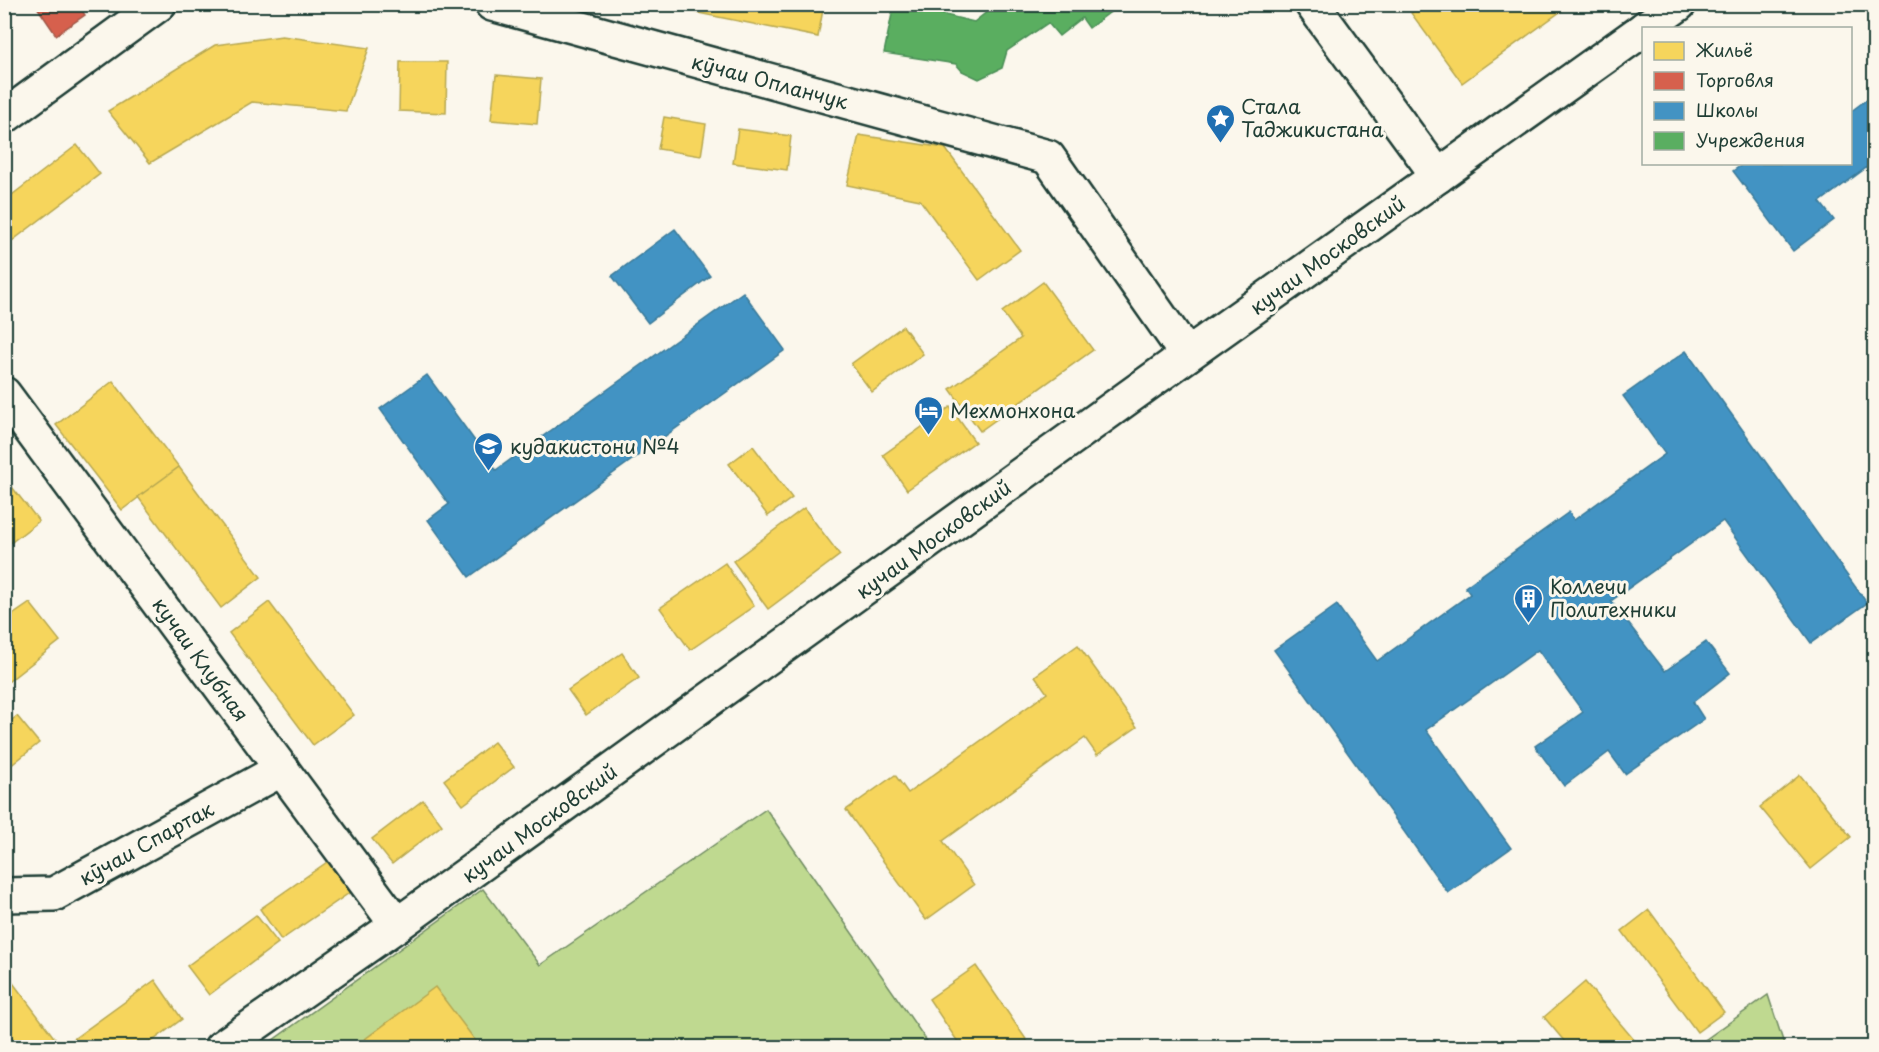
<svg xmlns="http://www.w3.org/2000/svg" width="1879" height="1052" font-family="'Playpen Sans',sans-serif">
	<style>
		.green { fill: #bfd990; stroke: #6f8b62; stroke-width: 1.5 }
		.homes { fill: #f6d55c; stroke: #b6a750; stroke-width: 1.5 }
		.shops { fill: #d6604d; stroke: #9f5646; stroke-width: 1.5 }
		.schools { fill: #4393c3; stroke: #387998; stroke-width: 1.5 }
		.public { fill: #5aae61; stroke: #488c54; stroke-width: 1.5 }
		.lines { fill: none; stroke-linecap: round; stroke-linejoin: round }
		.minor-casing { stroke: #1f3d34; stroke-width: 38 }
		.minor { stroke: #fbf7ec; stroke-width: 33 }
		.labels { text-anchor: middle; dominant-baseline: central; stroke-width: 6; stroke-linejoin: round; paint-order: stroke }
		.street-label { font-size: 20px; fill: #1f3d34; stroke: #fbf7ec }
		.poi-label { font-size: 20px; fill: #1f3d34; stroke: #fbf7ec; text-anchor: start }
	</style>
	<rect width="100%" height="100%" fill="#fbf7ec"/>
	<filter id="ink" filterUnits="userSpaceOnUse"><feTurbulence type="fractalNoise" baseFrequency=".0167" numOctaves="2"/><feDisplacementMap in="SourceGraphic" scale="12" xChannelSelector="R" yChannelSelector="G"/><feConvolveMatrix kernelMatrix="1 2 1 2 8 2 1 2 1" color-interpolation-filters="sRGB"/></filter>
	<g filter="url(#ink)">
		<g class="green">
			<path d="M 766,809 L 931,1047 L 262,1048 L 483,889 L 540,965 Z"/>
			<path d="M 1768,995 L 1785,1047 L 1695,1047 Z"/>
		</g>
		<g class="homes">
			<path d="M 4,4 L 10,4 L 5,25 L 4,25 Z"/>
			<path d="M 653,4 L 824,4 L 818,37 Z"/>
			<path d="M 1423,4 L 1466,4 L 1469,9 L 1475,4 L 1571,4 L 1462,83 L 1411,13 Z"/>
			<path d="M 282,36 L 369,48 L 346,111 L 252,102 L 150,163 L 108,111 L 215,45 Z"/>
			<path d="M 400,62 L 447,62 L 446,113 L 399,111 Z"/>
			<path d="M 496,75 L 541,79 L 537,124 L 491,120 Z"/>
			<path d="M 664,117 L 706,124 L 701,156 L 658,149 Z"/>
			<path d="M 738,129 L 791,136 L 787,170 L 733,163 Z"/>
			<path d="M 859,135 L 945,148 L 1020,250 L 979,280 L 920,200 L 847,185 Z"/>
			<path d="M 77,145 L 100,174 L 4,247 L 4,201 Z"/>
			<path d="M 1043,282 L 1093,350 L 980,431 L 950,389 L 1021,338 L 1002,312 Z"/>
			<path d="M 903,326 L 923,354 L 872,392 L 851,364 Z"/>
			<path d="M 113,381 L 179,467 L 122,510 L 56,425 Z"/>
			<path d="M 950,407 L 975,442 L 907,490 L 883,455 Z"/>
			<path d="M 753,446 L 792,498 L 768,516 L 729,464 Z"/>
			<path d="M 179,467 L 261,577 L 221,608 L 138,497 Z"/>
			<path d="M 4,477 L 39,521 L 4,548 Z"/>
			<path d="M 804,508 L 840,555 L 768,609 L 733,561 Z"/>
			<path d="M 725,563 L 754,606 L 690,650 L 660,608 Z"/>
			<path d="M 269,602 L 354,715 L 313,745 L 229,633 Z"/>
			<path d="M 30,603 L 60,641 L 4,685 L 4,621 Z"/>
			<path d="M 1078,645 L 1137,727 L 1097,755 L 1085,738 L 943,841 L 974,885 L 926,920 L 846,810 L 895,775 L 908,793 L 1047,693 L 1035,676 Z"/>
			<path d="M 622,653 L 639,678 L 586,715 L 568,690 Z"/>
			<path d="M 17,716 L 39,743 L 4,771 L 4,726 Z"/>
			<path d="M 494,742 L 514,767 L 463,805 L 444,780 Z"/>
			<path d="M 1800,775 L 1851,837 L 1811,869 L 1760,807 Z"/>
			<path d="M 423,800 L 442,825 L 392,864 L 372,839 Z"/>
			<path d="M 330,860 L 352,891 L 281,940 L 260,909 Z"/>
			<path d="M 1649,910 L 1724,1012 L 1697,1032 L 1622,931 Z"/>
			<path d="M 256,915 L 278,943 L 209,995 L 187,966 Z"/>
			<path d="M 976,966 L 1032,1048 L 962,1048 L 929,999 Z"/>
			<path d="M 4,971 L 62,1048 L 8,1048 L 4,1043 Z"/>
			<path d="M 155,980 L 182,1019 L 143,1048 L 71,1048 L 68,1043 Z"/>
			<path d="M 1585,982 L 1641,1048 L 1570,1048 L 1544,1017 Z"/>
			<path d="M 435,987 L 481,1048 L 366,1048 L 361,1042 Z"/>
		</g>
		<path class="shops" d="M 35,4 L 78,4 L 85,15 L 56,35 Z"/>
		<g class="schools">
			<path d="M 1874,94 L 1874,162 L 1820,202 L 1834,220 L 1793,251 L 1733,171 L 1743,164 L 1850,164 L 1850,112 Z"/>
			<path d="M 675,229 L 710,276 L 648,323 L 612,276 Z"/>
			<path d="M 743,292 L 785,350 L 469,577 L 428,520 L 449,504 L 380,409 L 427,375 L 496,470 Z"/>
			<path d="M 1686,351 L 1867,603 L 1811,643 L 1723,521 L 1611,601 L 1665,671 L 1706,642 L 1730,673 L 1693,702 L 1704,719 L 1625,774 L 1609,752 L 1564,786 L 1535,746 L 1583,712 L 1538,650 L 1426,730 L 1511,848 L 1448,893 L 1274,650 L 1337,605 L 1377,661 L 1470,594 L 1465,587 L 1569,512 L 1574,520 L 1665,454 L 1623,396 Z"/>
		</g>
		<path class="public" d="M 894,4 L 943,4 L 941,14 L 974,22 L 997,4 L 1121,4 L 1089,28 L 1082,18 L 1059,36 L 1048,23 L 1007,51 L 1002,68 L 979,79 L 962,71 L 956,64 L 884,53 Z"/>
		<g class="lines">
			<defs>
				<g id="minor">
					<path d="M 492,4 L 1048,157 L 1187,355"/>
					<path d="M 1312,4 L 1438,176"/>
					<path d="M 1645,28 L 1679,4"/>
					<path d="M 4,117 L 159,4"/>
					<path d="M 4,394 L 397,925"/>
					<path d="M 4,895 L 54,894 L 282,769"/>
					<path d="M 221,1048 L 397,925 L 1187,355 L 1644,29"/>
				</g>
			</defs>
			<use href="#minor" class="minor-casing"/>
			<use href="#minor" class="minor"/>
		</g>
	</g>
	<defs>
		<symbol id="sight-pin" viewBox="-11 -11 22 30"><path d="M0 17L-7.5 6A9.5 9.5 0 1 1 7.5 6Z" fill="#1f6fb2" stroke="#fbf7ec"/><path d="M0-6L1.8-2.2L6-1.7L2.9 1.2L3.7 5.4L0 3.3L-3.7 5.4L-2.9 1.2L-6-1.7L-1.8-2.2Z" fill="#fff"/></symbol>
		<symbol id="hotel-pin" viewBox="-11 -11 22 30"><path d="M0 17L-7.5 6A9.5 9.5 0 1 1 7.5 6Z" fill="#1f6fb2" stroke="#fbf7ec"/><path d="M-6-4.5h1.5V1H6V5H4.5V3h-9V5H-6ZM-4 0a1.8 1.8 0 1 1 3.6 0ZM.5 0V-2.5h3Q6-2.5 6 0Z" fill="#fff"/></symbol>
		<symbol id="school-pin" viewBox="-11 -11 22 30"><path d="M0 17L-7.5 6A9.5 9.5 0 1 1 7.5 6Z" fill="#1f6fb2" stroke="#fbf7ec"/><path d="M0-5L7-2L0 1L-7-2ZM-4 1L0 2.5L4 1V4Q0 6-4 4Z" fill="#fff"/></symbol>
		<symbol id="building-pin" viewBox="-11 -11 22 30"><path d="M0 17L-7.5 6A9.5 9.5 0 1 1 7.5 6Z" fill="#1f6fb2" stroke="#fbf7ec"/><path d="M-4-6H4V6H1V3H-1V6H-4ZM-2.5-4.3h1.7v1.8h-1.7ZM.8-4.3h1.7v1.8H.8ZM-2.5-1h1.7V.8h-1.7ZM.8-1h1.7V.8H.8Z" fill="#fff"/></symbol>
	</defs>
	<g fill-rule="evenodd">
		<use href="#sight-pin" x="1204" y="102" width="33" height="45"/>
		<use href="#hotel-pin" x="912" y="394" width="33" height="45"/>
		<use href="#school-pin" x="472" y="430" width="33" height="45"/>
		<use href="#building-pin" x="1512" y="582" width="33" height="45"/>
	</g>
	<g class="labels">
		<g class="street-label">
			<text transform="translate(770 81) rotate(15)">кӯчаи Опланчук</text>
			<text transform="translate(1327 255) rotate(-36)">кучаи Московский</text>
			<text transform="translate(933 539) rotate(-36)">кучаи Московский</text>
			<text transform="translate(201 659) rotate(54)">кучаи Клубная</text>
			<text transform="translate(539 823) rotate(-36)">кучаи Московский</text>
			<text transform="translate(146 843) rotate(-29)">кӯчаи Спартак</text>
		</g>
		<g class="poi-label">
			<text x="1241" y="106">Стала<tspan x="1241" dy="23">Таджикистана</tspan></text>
			<text x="950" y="410">Мехмонхона</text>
			<text x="510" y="446">кудакистони №4</text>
			<text x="1550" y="586">Коллечи<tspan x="1550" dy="23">Политехники</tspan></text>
		</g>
	</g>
	<rect width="1879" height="1052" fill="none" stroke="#fbf7ec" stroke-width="24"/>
	<rect x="12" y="12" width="1855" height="1028" fill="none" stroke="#1f3d34" stroke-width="2" filter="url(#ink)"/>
	<rect x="1642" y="27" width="210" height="138" fill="#fbf7ec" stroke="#a3ada2" stroke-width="1.5"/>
	<rect x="1654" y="42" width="30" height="18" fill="#f6d55c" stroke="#a3ada2" stroke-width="1.5"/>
	<text x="1696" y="57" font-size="18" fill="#1f3d34">Жильё</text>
	<rect x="1654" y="72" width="30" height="18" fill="#d6604d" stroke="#a3ada2" stroke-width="1.5"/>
	<text x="1696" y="87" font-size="18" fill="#1f3d34">Торговля</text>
	<rect x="1654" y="102" width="30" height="18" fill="#4393c3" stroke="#a3ada2" stroke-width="1.5"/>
	<text x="1696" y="117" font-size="18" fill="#1f3d34">Школы</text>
	<rect x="1654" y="132" width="30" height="18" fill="#5aae61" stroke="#a3ada2" stroke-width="1.5"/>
	<text x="1696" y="147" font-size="18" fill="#1f3d34">Учреждения</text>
</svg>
